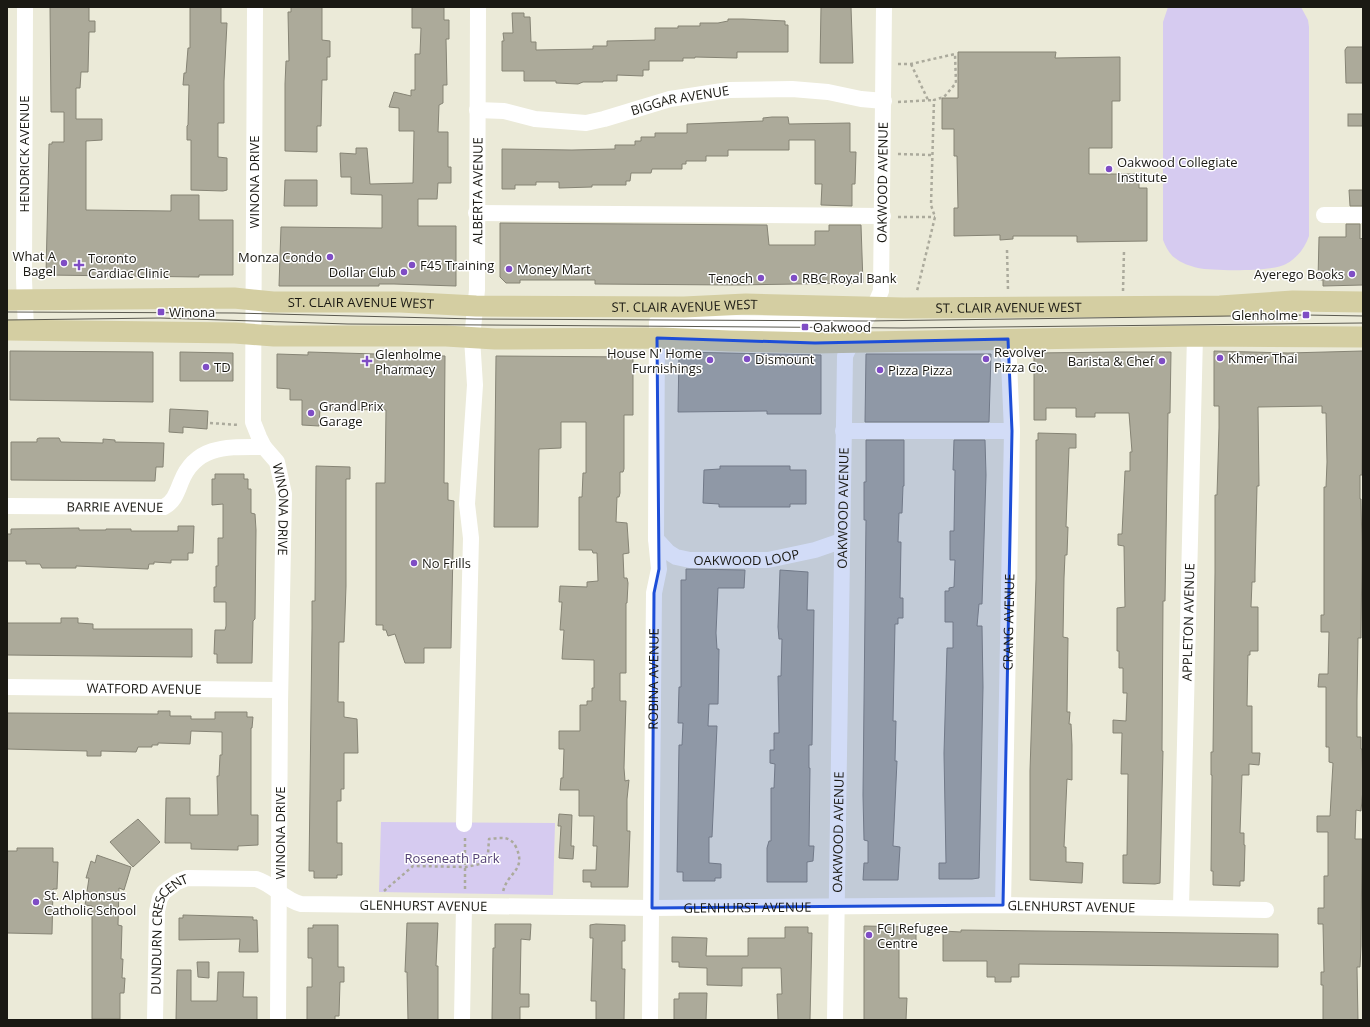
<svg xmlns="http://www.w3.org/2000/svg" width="1370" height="1027" font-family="'Open Sans',sans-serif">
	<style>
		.green { fill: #d6cbf0 }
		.building { fill: #acaa9a; stroke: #868475 }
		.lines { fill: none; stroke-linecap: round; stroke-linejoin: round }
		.path { stroke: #abaa9c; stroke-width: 2.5; stroke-dasharray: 3 3; stroke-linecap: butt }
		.minor { stroke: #fff; stroke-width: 16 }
		.major { stroke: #d4cea2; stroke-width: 21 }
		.tram { stroke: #5b5a50; stroke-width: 1 }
		.marked { fill: #1d4ed8; fill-opacity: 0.2; stroke: #1d4ed8; stroke-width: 3; stroke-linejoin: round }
		.poi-dot { fill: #7f4dc5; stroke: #fff; stroke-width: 1.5 }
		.labels { text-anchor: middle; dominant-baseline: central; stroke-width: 3; stroke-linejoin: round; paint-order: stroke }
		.street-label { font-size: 13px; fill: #1a1913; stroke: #fff }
		.poi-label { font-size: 13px; fill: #1a1913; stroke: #fff; text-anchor: start }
		.park-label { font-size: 13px; fill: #534074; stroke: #fff }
	</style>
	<rect width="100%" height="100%" fill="#ebead8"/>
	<g class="green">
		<path d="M 1168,7 L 1301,7 L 1308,20 L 1309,27 L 1309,236 C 1305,248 1297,258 1286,264 C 1273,272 1213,271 1198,268 C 1190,266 1181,263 1175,258 C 1169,254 1166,247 1163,240 L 1163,22 Z"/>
		<path d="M 381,822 L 555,823 L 553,895 L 379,892 Z"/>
	</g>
	<g class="building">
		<path d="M 50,7 L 89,7 L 89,21 L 95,21 L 95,32 L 89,32 L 88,72 L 81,72 L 80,88 L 76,88 L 76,119 L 102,119 L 102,140 L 86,141 L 86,210 L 171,211 L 171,195 L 199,195 L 199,220 L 233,220 L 233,275 L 199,275 L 199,277 L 46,275 L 49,144 L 52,144 L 52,142 L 64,142 L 64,112 L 51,112 Z"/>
		<path d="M 190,7 L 221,7 L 221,23 L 227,23 L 224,81 L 224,123 L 218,123 L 218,157 L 227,158 L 227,190 L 223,191 L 191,190 L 191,140 L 187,140 L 187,126 L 188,125 L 189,85 L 183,85 L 184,73 L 186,73 L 188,48 L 190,48 Z"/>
		<path d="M 291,7 L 322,7 L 322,40 L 330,41 L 330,57 L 327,57 L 327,80 L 322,80 L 321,126 L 317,126 L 317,152 L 285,151 L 285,84 L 286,61 L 289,61 L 288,12 L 291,12 Z"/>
		<path d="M 412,7 L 444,7 L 444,20 L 449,20 L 449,39 L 446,39 L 447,85 L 443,85 L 443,103 L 439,105 L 438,132 L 448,132 L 448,167 L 451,167 L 451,183 L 438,183 L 437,199 L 418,199 L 418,226 L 456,226 L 456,286 L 394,284 L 379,284 L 379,286 L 279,286 L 281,227 L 382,228 L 382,195 L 351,194 L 351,177 L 341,177 L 340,153 L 356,154 L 356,148 L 367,148 L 370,184 L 413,183 L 414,131 L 399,131 L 399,108 L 389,107 L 394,92 L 411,96 L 411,90 L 415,90 L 415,54 L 420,54 L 421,28 L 412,28 Z"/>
		<path d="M 821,7 L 851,7 L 853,63 L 820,63 Z"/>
		<path d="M 512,13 L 524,13 L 524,17 L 530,17 L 531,42 L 536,42 L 536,50 L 593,49 L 593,46 L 607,46 L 607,41 L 655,40 L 655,28 L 678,28 L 678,26 L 700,26 L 700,23 L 718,23 L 728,21 L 728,19 L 743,19 L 785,21 L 785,25 L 788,25 L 788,52 L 737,52 L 737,58 L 695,57 L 695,58 L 683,58 L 683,61 L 649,61 L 649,70 L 643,70 L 643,76 L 617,75 L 617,81 L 603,81 L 603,82 L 583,82 L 578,84 L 556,83 L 556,81 L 524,81 L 524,71 L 502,71 L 502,41 L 504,41 L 503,33 L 513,33 Z"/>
		<path d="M 1347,47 L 1363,47 L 1363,83 L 1346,83 L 1345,50 Z"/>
		<path d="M 958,52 L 1056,52 L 1055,58 L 1120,57 L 1120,101 L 1112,101 L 1112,148 L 1089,148 L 1089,174 L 1139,174 L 1139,188 L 1147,188 L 1147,241 L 1077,242 L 1077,236 L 1013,236 L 1013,239 L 1000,240 L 1000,235 L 954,236 L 954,208 L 958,208 L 957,156 L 954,156 L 954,129 L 942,129 L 942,98 L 958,98 Z"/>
		<rect x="1348" y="114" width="15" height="12"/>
		<path d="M 772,117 L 788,117 L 789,124 L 850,123 L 850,152 L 856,152 L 855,184 L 852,184 L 852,206 L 821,205 L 822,184 L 815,184 L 815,140 L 789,140 L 789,150 L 728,150 L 728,156 L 706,156 L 706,161 L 686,161 L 686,164 L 682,164 L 682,169 L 652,169 L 651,173 L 631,173 L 630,181 L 626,181 L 626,185 L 592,185 L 592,187 L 559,188 L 559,182 L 536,182 L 536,185 L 515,185 L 515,189 L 502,189 L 502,149 L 572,150 L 615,149 L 615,145 L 635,145 L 635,141 L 641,141 L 641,137 L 655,137 L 655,133 L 687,133 L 687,124 L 763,121 L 763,118 Z"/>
		<path d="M 285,180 L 317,180 L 317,206 L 284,206 Z"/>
		<path d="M 1349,190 L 1363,190 L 1363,206 L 1350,206 Z"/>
		<path d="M 500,223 L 767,225 L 769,245 L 815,245 L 815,231 L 829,231 L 829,225 L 861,225 L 863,283 L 734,285 L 595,284 L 595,280 L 520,280 L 520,283 L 506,283 L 500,277 Z"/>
		<path d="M 1346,224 L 1360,224 L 1360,239 L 1363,238 L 1363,285 L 1323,286 L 1323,280 L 1318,280 L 1319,237 L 1346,237 Z"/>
		<path d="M 10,351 L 153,352 L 153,402 L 10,400 Z"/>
		<path d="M 1214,351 L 1288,353 L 1363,351 L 1362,475 L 1360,475 L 1360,499 L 1361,499 L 1362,549 L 1361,638 L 1358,638 L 1357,699 L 1357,737 L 1361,737 L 1361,749 L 1362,749 L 1363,789 L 1361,811 L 1356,810 L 1355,839 L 1362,839 L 1361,946 L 1360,967 L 1357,967 L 1358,1020 L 1323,1020 L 1323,985 L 1321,985 L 1321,972 L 1324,972 L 1323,924 L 1318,924 L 1318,908 L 1324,908 L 1324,876 L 1328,876 L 1328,832 L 1317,832 L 1317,816 L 1330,816 L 1333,763 L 1329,762 L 1329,747 L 1326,747 L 1326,687 L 1318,687 L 1319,674 L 1328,674 L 1329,632 L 1321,632 L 1321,615 L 1324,615 L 1324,487 L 1326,487 L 1327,462 L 1326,413 L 1322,413 L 1322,406 L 1258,407 L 1259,486 L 1257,486 L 1255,572 L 1255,582 L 1252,582 L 1251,607 L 1258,607 L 1258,651 L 1250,651 L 1250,655 L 1248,655 L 1247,706 L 1252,706 L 1252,753 L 1260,753 L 1259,765 L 1249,764 L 1249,775 L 1242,775 L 1240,833 L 1244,833 L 1244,845 L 1245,845 L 1244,881 L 1240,881 L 1240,886 L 1213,885 L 1213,871 L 1211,871 L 1212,775 L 1211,775 L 1211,752 L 1213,752 L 1215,573 L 1215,495 L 1217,495 L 1219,428 L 1219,406 L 1214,406 Z"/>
		<path d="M 180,352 L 233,353 L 233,381 L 180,381 Z"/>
		<path d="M 308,352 L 445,356 L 444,483 L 448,483 L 448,500 L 454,501 L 451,648 L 424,648 L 424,663 L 405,663 L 395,634 L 388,636 L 386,630 L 383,630 L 383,625 L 376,625 L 376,483 L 385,483 L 386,410 L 320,409 L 319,426 L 302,425 L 302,400 L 290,400 L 290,389 L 277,388 L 277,354 L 308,355 Z"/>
		<path d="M 679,352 L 821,355 L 821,414 L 767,414 L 767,411 L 678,412 Z"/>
		<path d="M 1121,352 L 1171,352 L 1170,413 L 1168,413 L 1165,601 L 1163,601 L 1162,751 L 1163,751 L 1160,883 L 1155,884 L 1123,883 L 1123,855 L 1127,855 L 1128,774 L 1121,774 L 1122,733 L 1113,733 L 1113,720 L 1126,721 L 1127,693 L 1123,693 L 1123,668 L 1119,668 L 1119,651 L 1117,651 L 1117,608 L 1125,607 L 1124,546 L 1118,545 L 1118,534 L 1122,534 L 1125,471 L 1130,471 L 1130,452 L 1132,452 L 1129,413 L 1095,413 L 1095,417 L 1076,417 L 1076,408 L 1046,408 L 1046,420 L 1034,420 L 1034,353 Z"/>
		<path d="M 866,354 L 991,354 L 989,422 L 865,422 Z"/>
		<path d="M 496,356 L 633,357 L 633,415 L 624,415 L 624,469 L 623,472 L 620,472 L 620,493 L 619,497 L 617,497 L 616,522 L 627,523 L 629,553 L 623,554 L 624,578 L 627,578 L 628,583 L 627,603 L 626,603 L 626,673 L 620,673 L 620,701 L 626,701 L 624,768 L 625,781 L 629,780 L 627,799 L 627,831 L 630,831 L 628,887 L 591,887 L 591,882 L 583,882 L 583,870 L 596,870 L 597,846 L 593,846 L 594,816 L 579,816 L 579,790 L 560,790 L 561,778 L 563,778 L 564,749 L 559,749 L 559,731 L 580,731 L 580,705 L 587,705 L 587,701 L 592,701 L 592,688 L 594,688 L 594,660 L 562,659 L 564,630 L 560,630 L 562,602 L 559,602 L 560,586 L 587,587 L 587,582 L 598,581 L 597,553 L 593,553 L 592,550 L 579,550 L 579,497 L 582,497 L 583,473 L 586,473 L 586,422 L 561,422 L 561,448 L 539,449 L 538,527 L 494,527 Z"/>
		<path d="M 170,409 L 208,411 L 207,429 L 183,427 L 183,433 L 169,432 Z"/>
		<path d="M 1038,433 L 1076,434 L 1076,448 L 1069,448 L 1066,527 L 1068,527 L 1067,555 L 1065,555 L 1064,578 L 1063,637 L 1068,638 L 1067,712 L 1070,712 L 1069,724 L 1071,724 L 1072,745 L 1072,780 L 1067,779 L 1064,847 L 1066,847 L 1066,862 L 1083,863 L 1082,883 L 1030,880 L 1030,771 L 1036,579 L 1036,440 L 1038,440 Z"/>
		<path d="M 39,438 L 59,438 L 61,442 L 103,443 L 103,439 L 115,440 L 115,442 L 164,443 L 163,467 L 156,467 L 155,481 L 11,480 L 11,442 L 37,442 L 37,439 Z"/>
		<path d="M 866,440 L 904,440 L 904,486 L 903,486 L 902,513 L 899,513 L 898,542 L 901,542 L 900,598 L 903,598 L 903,618 L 898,618 L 898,624 L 895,624 L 893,721 L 896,721 L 895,761 L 897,761 L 893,846 L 900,847 L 898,880 L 863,880 L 864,863 L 868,863 L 868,841 L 864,840 L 863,795 L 866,520 L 864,520 L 864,482 L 866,482 Z"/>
		<path d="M 954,440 L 985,440 L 986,475 L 982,604 L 979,604 L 977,626 L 982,626 L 983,687 L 979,878 L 972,879 L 939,879 L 939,863 L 946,863 L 944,753 L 947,648 L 953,648 L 953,622 L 945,622 L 945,591 L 949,591 L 949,588 L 954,587 L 955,560 L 950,560 L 950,531 L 954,531 L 955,470 L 953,470 Z"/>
		<path d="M 316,466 L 350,467 L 350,479 L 346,479 L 346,586 L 344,642 L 339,642 L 338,702 L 344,702 L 344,717 L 357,719 L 358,753 L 344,753 L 344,789 L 341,789 L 341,801 L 337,801 L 337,843 L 342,843 L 342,875 L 337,875 L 337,878 L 314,878 L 314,871 L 309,871 L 312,628 L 312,601 L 315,601 Z"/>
		<path d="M 720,466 L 790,466 L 790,470 L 806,470 L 806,504 L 790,504 L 790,507 L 719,507 L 719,504 L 703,503 L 704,470 L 720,469 Z"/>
		<path d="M 215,474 L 244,474 L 244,479 L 248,479 L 248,489 L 251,489 L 251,513 L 255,514 L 256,530 L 255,619 L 253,621 L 252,663 L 217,663 L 217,654 L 214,654 L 215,630 L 225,630 L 226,626 L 226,602 L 214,602 L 214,587 L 216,587 L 216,566 L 218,566 L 218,538 L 223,538 L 223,504 L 212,505 L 212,479 L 215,479 Z"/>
		<path d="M 178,526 L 194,526 L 193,553 L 188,553 L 188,560 L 171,560 L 171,563 L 154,562 L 154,564 L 149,564 L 148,569 L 76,566 L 76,568 L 42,568 L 40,564 L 26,564 L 26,561 L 7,561 L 7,534 L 11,534 L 11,529 L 79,528 L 79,530 L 106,530 L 106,529 L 131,529 L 131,531 L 178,531 Z"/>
		<path d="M 686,569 L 745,570 L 744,588 L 718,588 L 716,633 L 717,649 L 719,649 L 718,704 L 709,704 L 708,726 L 717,726 L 712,837 L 709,837 L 709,863 L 721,864 L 721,878 L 715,878 L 715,881 L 683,881 L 683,872 L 677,872 L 679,745 L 682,745 L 683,723 L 678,723 L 679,687 L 681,687 L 681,580 L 686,580 Z"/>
		<path d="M 780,570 L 808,572 L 807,610 L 814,610 L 812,745 L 809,745 L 809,768 L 810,768 L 809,846 L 814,846 L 813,861 L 807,862 L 807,882 L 767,882 L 767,848 L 769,841 L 771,841 L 771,788 L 774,788 L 775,764 L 770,763 L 770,750 L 774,750 L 774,733 L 779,733 L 778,676 L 781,676 L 782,639 L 779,639 L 778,627 Z"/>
		<path d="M 61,618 L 78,618 L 78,623 L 93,624 L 93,629 L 192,629 L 192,657 L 7,655 L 7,623 L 61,623 Z"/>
		<path d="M 158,711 L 170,711 L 170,716 L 191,716 L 191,719 L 215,719 L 215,712 L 247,712 L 247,717 L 253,717 L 252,728 L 251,728 L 251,815 L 258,815 L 258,845 L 238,846 L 238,850 L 191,849 L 191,843 L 165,843 L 166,798 L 190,798 L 190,815 L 218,815 L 217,776 L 219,776 L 220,755 L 222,755 L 222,732 L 191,731 L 190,744 L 158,743 L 158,745 L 152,745 L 152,747 L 138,747 L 136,752 L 101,751 L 101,756 L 87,756 L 87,751 L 7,749 L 7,713 L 158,714 Z"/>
		<path d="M 559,814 L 572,815 L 571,846 L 574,846 L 573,859 L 559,858 L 561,826 L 558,826 Z"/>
		<path d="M 138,819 L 160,842 L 133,867 L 110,842 Z"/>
		<path d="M 17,848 L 53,848 L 53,862 L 58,862 L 57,889 L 53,889 L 52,934 L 7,933 L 7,851 L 17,851 Z"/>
		<path d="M 97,855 L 131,867 L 124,890 L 119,888 L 118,925 L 122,926 L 121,959 L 123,959 L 122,978 L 125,978 L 124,993 L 120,993 L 120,1019 L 92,1019 L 92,906 L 85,905 L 89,878 L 86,878 L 91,861 L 95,863 Z"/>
		<path d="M 183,915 L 253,917 L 253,920 L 257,920 L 258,952 L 239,952 L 240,939 L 179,940 L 179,918 L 183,918 Z"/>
		<path d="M 407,923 L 438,923 L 436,966 L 438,966 L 438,1020 L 408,1020 L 407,972 L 405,972 Z"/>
		<path d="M 495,924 L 531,924 L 530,940 L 521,939 L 520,994 L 529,994 L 529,1007 L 520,1007 L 520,1020 L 492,1020 L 493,948 L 495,948 Z"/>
		<path d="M 596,924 L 625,925 L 625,941 L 622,941 L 622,969 L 625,969 L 624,1020 L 596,1020 L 596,1001 L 591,1001 L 593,938 L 590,938 L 590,925 Z"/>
		<path d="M 313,925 L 338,925 L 338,967 L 344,967 L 344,982 L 340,982 L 339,1016 L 335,1016 L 335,1020 L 307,1020 L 307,987 L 312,987 L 312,958 L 308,958 L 308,928 L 313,928 Z"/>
		<path d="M 864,926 L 916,927 L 916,941 L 907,941 L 907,945 L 899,945 L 899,998 L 907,998 L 906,1020 L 864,1020 Z"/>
		<path d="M 785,927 L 808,927 L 808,933 L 812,933 L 810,1020 L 778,1020 L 777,994 L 782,994 L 781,968 L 742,968 L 742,986 L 707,985 L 707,968 L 679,967 L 679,962 L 672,962 L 672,937 L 707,938 L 706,956 L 748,956 L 748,938 L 785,938 Z"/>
		<path d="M 961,930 L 1278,934 L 1278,967 L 1019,964 L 1019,977 L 1011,977 L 1011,982 L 995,982 L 995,977 L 987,977 L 987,961 L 943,961 L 943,931 L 961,932 Z"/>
		<path d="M 197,962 L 209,962 L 209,978 L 198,977 Z"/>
		<path d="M 177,970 L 191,970 L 191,1001 L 217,1001 L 218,972 L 244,972 L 243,997 L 257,997 L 257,1020 L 176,1020 Z"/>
		<path d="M 679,993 L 707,993 L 706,1020 L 674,1020 L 674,999 L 679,999 Z"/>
	</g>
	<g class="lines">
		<g class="path">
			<path d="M 898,64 L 911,64 L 955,54 L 956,83 L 944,97 L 934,100 L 931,205 L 935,217 L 917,291"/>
			<path d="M 911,64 L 928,100"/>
			<path d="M 898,102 L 934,100"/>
			<path d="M 898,154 L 932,155"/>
			<path d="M 898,217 L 935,217"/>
			<path d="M 1007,250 L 1008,290"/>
			<path d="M 1123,291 L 1124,251"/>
			<path d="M 210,423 L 239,425"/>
			<path d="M 465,838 L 465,891"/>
			<path d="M 384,891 L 413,866 L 466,867 L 480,864 L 488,854 L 489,839 C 500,838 510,835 516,847 C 527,871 507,872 503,892"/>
		</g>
		<g class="minor">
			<path d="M 25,7 L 24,279 L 26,330"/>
			<path id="s1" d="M 255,7 L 253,413 L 253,422 L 259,437 L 264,447 L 277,462 L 284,494 L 280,703 L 278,1020"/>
			<path id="s2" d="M 477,110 L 504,111 L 535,119 L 586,123 L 604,119 L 670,99 L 729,90 L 792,89 L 828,92 L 861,99 L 884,101"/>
			<path d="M 476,213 L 883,216"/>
			<path d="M 1324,215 L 1363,215"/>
			<path d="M 843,431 L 1012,431"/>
			<path id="s3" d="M 7,506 L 164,507 C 174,502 177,492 181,482 C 196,444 229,447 264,447"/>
			<path id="s4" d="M 656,539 L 668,552 L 676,557 L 690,560 L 768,560 L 815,550 L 841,541"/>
			<path id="s5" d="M 7,687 L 280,690"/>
			<path id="s6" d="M 464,824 L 471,538 L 467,504 L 475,385 L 472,338 L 477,290 L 478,7"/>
			<path id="s7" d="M 1003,905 L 1012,431 L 1008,339"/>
			<path id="s8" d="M 1181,907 L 1195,336"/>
			<path id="s9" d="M 155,1020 L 157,911 L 160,898 L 164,892 L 177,882 L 187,878 L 256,879 C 273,884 284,900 301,904 L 652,908 L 1003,905 L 1266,910"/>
			<path d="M 462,1020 L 464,906"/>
			<path id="s10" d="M 650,1020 L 654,593 L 659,569 L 656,539 L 657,322 L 864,325"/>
			<path id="s11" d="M 835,1020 L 845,356 C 855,333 872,315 881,291 L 884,7"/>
		</g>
		<g class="major">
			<path id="s12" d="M 7,300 L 234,298 L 273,302 L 400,302 L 476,306 L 684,307 L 746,304 L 903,308 L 1220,306 L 1293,301 L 1363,302"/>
			<path d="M 7,330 L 235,333 L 274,336 L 446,336 L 495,339 L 661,338 L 729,341 L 815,343 L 1195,336 L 1363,337"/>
		</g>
		<g class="tram">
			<path d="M 7,312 L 234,313 L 475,319 L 866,321 L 1306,315 L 1363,316"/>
			<path d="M 7,320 L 160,318 L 348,324 L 903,328 L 1363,323"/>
		</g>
	</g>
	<path class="marked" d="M 657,338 L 815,343 L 1008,339 L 1012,431 L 1003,905 L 652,908 L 654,593 L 659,569 Z"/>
	<g class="poi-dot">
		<circle cx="1109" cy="169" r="4"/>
		<circle cx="330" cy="257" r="4"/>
		<circle cx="64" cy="263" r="4"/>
		<path d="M77 259h4v4h4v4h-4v4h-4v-4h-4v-4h4z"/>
		<circle cx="412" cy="265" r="4"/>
		<circle cx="509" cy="269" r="4"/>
		<circle cx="404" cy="272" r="4"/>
		<circle cx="1352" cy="274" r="4"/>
		<circle cx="761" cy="278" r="4"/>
		<circle cx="794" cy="278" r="4"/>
		<rect x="157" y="308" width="8" height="8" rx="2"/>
		<rect x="1302" y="311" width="8" height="8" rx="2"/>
		<rect x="801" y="323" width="8" height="8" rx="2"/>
		<circle cx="1220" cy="358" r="4"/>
		<circle cx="747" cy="359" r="4"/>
		<circle cx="986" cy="359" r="4"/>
		<circle cx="710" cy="360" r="4"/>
		<path d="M365 355h4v4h4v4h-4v4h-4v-4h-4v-4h4z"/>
		<circle cx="1162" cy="361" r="4"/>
		<circle cx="206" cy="367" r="4"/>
		<circle cx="880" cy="370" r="4"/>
		<circle cx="311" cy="413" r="4"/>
		<circle cx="414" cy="563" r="4"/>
		<circle cx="36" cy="902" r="4"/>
		<circle cx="869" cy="935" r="4"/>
	</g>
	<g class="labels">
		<g class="street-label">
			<text stroke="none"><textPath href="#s2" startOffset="207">BIGGAR AVENUE</textPath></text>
			<text transform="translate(24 154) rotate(-90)">HENDRICK AVENUE</text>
			<text transform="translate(254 182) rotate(-90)">WINONA DRIVE</text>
			<text stroke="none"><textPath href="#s11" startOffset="847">OAKWOOD AVENUE</textPath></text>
			<text stroke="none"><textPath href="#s6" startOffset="634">ALBERTA AVENUE</textPath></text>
			<text stroke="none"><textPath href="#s12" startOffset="354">ST. CLAIR AVENUE WEST</textPath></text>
			<text stroke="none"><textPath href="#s12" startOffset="678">ST. CLAIR AVENUE WEST</textPath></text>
			<text stroke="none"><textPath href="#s12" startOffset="1002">ST. CLAIR AVENUE WEST</textPath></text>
			<text stroke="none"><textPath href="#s3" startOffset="108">BARRIE AVENUE</textPath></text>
			<text stroke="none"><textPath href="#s11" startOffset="512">OAKWOOD AVENUE</textPath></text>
			<text stroke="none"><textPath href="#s1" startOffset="510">WINONA DRIVE</textPath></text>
			<text stroke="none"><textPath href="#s4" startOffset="98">OAKWOOD LOOP</textPath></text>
			<text stroke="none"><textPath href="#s7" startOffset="283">CRANG AVENUE</textPath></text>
			<text stroke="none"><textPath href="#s8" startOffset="285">APPLETON AVENUE</textPath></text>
			<text stroke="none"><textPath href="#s10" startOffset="341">ROBINA AVENUE</textPath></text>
			<text stroke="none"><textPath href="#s5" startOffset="137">WATFORD AVENUE</textPath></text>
			<text stroke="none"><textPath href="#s11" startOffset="188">OAKWOOD AVENUE</textPath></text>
			<text transform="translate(280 833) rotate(-90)">WINONA DRIVE</text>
			<text stroke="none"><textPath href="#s9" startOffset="400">GLENHURST AVENUE</textPath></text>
			<text stroke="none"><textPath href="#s9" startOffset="1048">GLENHURST AVENUE</textPath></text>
			<text stroke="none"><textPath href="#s9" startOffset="724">GLENHURST AVENUE</textPath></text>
			<text stroke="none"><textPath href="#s9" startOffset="91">DUNDURN CRESCENT</textPath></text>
		</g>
		<g class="poi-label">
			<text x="1117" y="162">Oakwood Collegiate<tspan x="1117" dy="15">Institute</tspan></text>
			<text x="56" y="256" text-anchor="end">What A<tspan x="56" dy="15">Bagel</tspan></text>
			<text x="322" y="257" text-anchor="end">Monza Condo</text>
			<text x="88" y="258">Toronto<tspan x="88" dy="15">Cardiac Clinic</tspan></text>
			<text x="420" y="265">F45 Training</text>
			<text x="517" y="269">Money Mart</text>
			<text x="396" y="272" text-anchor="end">Dollar Club</text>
			<text x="1344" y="274" text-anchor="end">Ayerego Books</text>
			<text x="753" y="278" text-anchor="end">Tenoch</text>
			<text x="802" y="278">RBC Royal Bank</text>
			<text x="169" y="312">Winona</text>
			<text x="1298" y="315" text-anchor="end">Glenholme</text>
			<text x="813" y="327">Oakwood</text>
			<text x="994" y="352">Revolver<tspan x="994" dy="15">Pizza Co.</tspan></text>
			<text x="702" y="353" text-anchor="end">House N' Home<tspan x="702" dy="15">Furnishings</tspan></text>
			<text x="375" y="354">Glenholme<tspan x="375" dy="15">Pharmacy</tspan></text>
			<text x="1228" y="358">Khmer Thai</text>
			<text x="755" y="359">Dismount</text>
			<text x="1154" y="361" text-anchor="end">Barista &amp; Chef</text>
			<text x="214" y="367">TD</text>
			<text x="888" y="370">Pizza Pizza</text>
			<text x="319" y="406">Grand Prix<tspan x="319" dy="15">Garage</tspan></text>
			<text x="422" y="563">No Frills</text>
			<text x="44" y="895">St. Alphonsus<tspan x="44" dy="15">Catholic School</tspan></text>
			<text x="877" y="928">FCJ Refugee<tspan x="877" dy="15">Centre</tspan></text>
		</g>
		<g class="park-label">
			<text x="452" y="858">Roseneath Park</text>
		</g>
	</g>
	<rect width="1370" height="1027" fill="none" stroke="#1a1913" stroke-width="16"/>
</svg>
